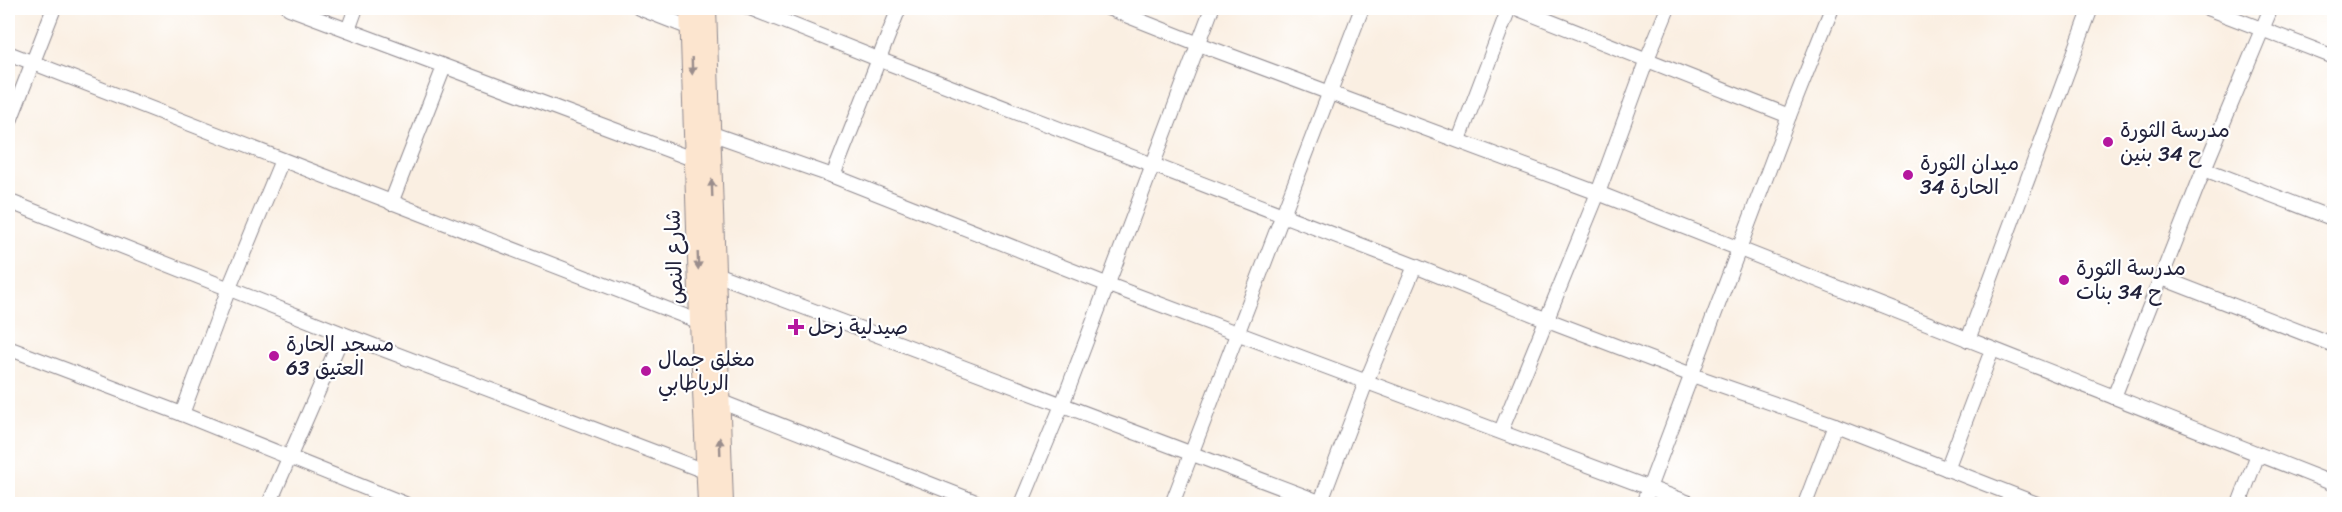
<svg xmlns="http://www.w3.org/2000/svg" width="2342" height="512" font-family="Sriracha,'Playpen Sans Arabic',sans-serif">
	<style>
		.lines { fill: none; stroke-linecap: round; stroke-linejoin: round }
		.street-casing { stroke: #8e888e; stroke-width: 16 }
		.secondary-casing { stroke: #8e888e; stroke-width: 22 }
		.street { stroke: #fff; stroke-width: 14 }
		.secondary { stroke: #fce5cf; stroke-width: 20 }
		.oneway { fill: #9a8d8c }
		.poi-dot { fill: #b5179e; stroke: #fff; stroke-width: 2 }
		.labels { text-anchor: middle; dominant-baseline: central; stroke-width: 4.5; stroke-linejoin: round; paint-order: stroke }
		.poi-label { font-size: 21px; fill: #22223b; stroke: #fff; text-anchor: start }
		.street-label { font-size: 21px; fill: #22223b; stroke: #fff }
	</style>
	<rect width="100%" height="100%" fill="#fff"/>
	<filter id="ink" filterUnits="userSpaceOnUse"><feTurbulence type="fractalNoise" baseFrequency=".0167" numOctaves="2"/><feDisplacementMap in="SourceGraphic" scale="12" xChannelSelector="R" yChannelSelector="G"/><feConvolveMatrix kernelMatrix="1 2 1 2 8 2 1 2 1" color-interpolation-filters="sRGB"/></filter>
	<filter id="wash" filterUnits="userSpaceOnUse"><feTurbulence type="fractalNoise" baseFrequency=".008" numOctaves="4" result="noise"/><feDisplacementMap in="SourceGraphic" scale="24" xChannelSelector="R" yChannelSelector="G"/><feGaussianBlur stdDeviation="1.35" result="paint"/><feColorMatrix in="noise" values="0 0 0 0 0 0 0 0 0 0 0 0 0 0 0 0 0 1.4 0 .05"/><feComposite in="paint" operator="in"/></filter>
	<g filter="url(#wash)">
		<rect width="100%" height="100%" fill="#faefe2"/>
	</g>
	<g filter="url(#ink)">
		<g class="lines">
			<defs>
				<g id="street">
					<path d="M 289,8 L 695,160"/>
					<path d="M 639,8 L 690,28"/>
					<path d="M 750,8 L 878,59 L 1415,266 L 1545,319 L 1692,375 L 1835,425 L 2037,504"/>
					<path d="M 1108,8 L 1199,44 L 1598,193 L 2334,484"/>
					<path d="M 1516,8 L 1789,116"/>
					<path d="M 2207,8 L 2334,57"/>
					<path d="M 348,30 L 356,8"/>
					<path d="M 8,53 L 700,322"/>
					<path d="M 8,126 L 54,8"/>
					<path d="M 710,133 L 833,176 L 1106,284 L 1692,504"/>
					<path d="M 1459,140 L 1509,8"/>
					<path d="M 2204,169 L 2334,219"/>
					<path d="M 833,176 L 899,8"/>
					<path d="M 8,201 L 343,334 L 707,472"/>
					<path d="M 391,203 L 444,67"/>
					<path d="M 716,274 L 1325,504"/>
					<path d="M 2162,278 L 2334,345"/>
					<path d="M 1968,340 L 2091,8"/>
					<path d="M 8,348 L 182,414 L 405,504"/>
					<path d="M 2114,397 L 2204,169 L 2271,8"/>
					<path d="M 719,401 L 981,504"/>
					<path d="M 182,414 L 229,288 L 282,160"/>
					<path d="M 1501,431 L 1598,193 L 1647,59 L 1668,8"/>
					<path d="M 1947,469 L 1992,350"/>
					<path d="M 269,504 L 343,334"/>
					<path d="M 1021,504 L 1062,405 L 1212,8"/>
					<path d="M 1172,504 L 1362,8"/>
					<path d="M 1320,504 L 1366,382 L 1415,266"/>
					<path d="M 1643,504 L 1789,116 L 1832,8"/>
					<path d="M 1805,504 L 1835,425"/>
					<path d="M 2239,504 L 2258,454"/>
				</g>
				<g id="secondary">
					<path d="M 690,8 L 700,322 L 708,504"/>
					<path d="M 706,8 L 723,504"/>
				</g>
			</defs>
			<use href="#street" class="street-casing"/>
			<use href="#secondary" class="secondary-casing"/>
			<use href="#street" class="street"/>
			<use href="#secondary" class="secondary"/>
		</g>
		<defs><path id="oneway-solid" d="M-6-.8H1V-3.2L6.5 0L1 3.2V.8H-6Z" transform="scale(1.5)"/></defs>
		<g class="oneway">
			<use href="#oneway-solid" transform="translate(692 66) rotate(88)"/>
			<use href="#oneway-solid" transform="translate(712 188) rotate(-92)"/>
			<use href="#oneway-solid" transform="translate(698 261) rotate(88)"/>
			<use href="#oneway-solid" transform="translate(720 446) rotate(-92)"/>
		</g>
	</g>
	<g class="poi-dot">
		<circle cx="2108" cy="142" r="6"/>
		<circle cx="1908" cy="175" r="6"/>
		<circle cx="2064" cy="280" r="6"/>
		<path d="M793 318h6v6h6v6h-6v6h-6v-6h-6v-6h6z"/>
		<circle cx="274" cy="356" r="6"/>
		<circle cx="646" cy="371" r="6"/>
	</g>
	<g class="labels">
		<g class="poi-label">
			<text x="2120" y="130">مدرسة الثورة<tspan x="2120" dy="24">ح 34 بنين</tspan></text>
			<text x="1920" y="163">ميدان الثورة<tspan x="1920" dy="24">الحارة 34</tspan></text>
			<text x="2076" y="268">مدرسة الثورة<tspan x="2076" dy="24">ح 34 بنات</tspan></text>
			<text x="808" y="327">صيدلية زحل</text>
			<text x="286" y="344">مسجد الحارة<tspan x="286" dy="24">63 العتيق</tspan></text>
			<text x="658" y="359">مغلق جمال<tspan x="658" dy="24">الرباطابي</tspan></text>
		</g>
		<g class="street-label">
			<text transform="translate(674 257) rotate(-92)">شارع النص</text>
		</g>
	</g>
	<rect width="2342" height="512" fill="none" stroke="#fff" stroke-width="30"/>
</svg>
